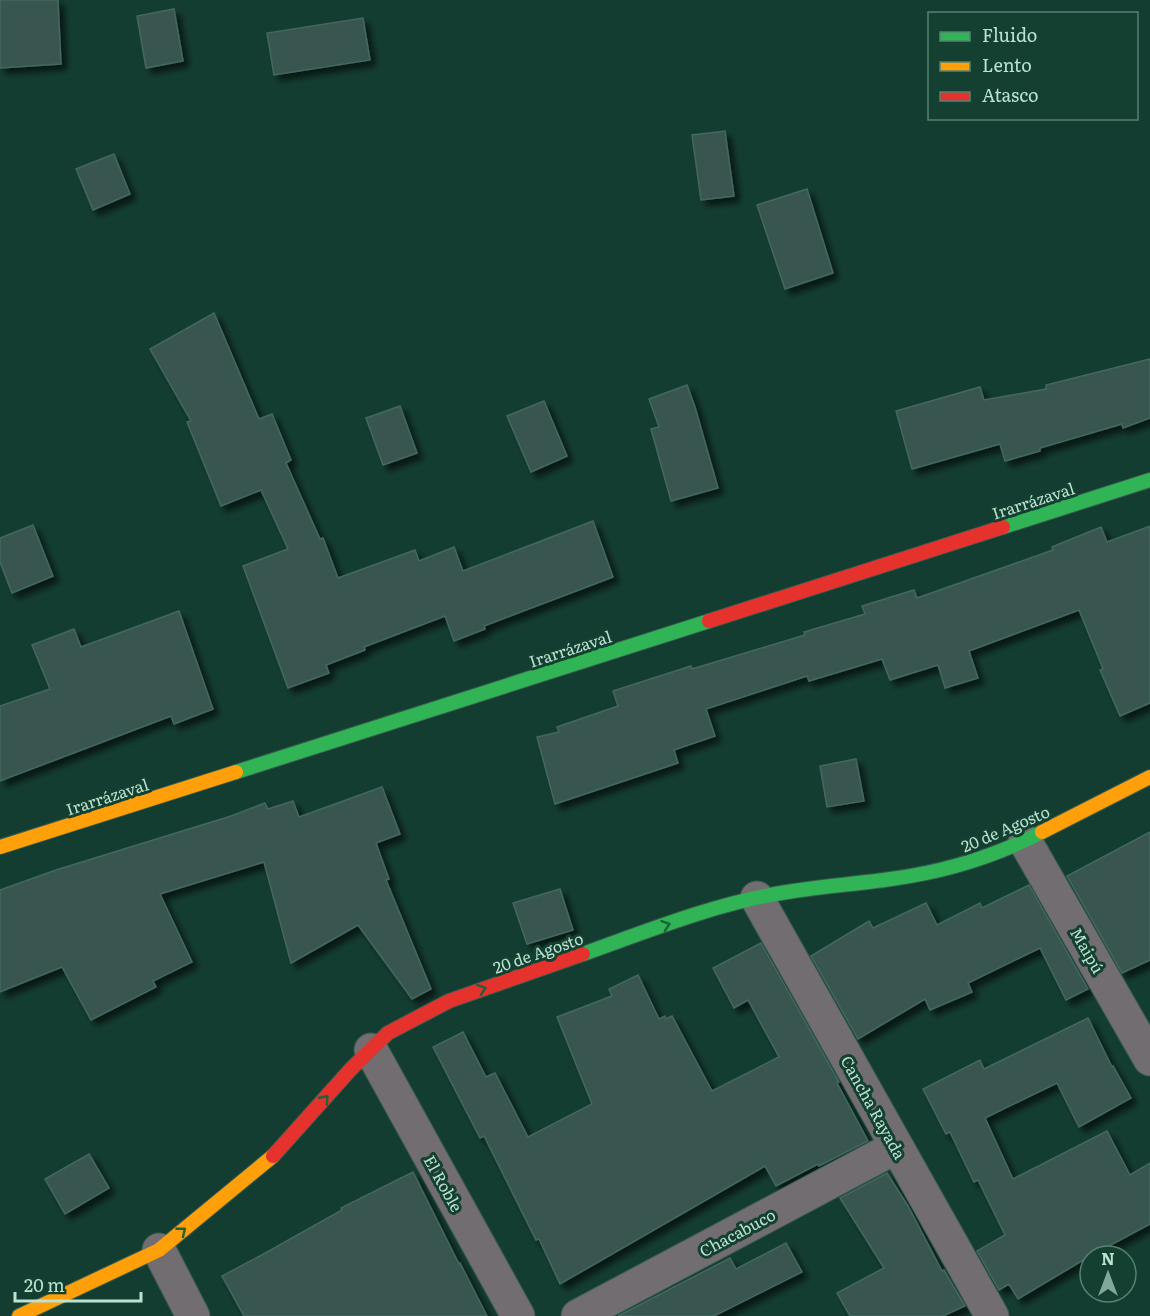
<svg xmlns="http://www.w3.org/2000/svg" width="1150" height="1316" font-family="Literata,serif">
	<style>
		.building { fill: #39564f; stroke: #426861; stroke-width: 1.5; filter: url(#shadow) }
		.lines { fill: none; stroke-linecap: round; stroke-linejoin: round }
		.street-casing { stroke: #395b4f; stroke-width: 35 }
		.fast-casing { stroke: #395b4f; stroke-width: 16 }
		.slow-casing { stroke: #395b4f; stroke-width: 16 }
		.jam-casing { stroke: #395b4f; stroke-width: 16 }
		.street { stroke: #716d71; stroke-width: 33 }
		.fast { stroke: #30b455; stroke-width: 14 }
		.slow { stroke: #ff9f0a; stroke-width: 14 }
		.jam { stroke: #e5322d; stroke-width: 14 }
		.oneway { stroke: #1c633b }
		.labels { text-anchor: middle; dominant-baseline: central; stroke-width: 6; stroke-linejoin: round; paint-order: stroke }
		.street-label { font-size: 16px; fill: #bbe2d1; stroke: #134030 }
	</style>
	<defs>
		<filter id="shadow"><feDropShadow dx="5.5" dy="5.5" stdDeviation="3" flood-color="#0009"/></filter>
	</defs>
	<rect width="100%" height="100%" fill="#143d31"/>
	<g class="building">
		<path d="M 0,0 L 58,0 L 61,64 L 0,68 Z"/>
		<path d="M 174,9 L 183,61 L 146,68 L 137,16 Z"/>
		<path d="M 363,18 L 370,60 L 274,75 L 267,33 Z"/>
		<path d="M 725,131 L 734,196 L 701,200 L 692,135 Z"/>
		<path d="M 114,154 L 130,194 L 93,210 L 76,169 Z"/>
		<path d="M 807,189 L 833,273 L 785,289 L 757,205 Z"/>
		<path d="M 214,313 L 259,419 L 272,414 L 291,460 L 286,463 L 320,539 L 323,538 L 338,578 L 415,550 L 419,561 L 454,547 L 463,571 L 593,521 L 613,577 L 484,626 L 485,629 L 454,641 L 445,616 L 364,647 L 365,650 L 326,665 L 329,673 L 288,688 L 243,566 L 288,549 L 261,490 L 221,506 L 187,422 L 191,421 L 150,349 Z"/>
		<path d="M 1150,359 L 1150,418 L 1123,428 L 1122,424 L 1040,448 L 1040,451 L 1005,461 L 1000,444 L 912,469 L 896,411 L 980,387 L 984,400 L 1046,389 L 1046,385 Z"/>
		<path d="M 687,385 L 695,407 L 718,488 L 671,501 L 651,429 L 659,427 L 649,399 Z"/>
		<path d="M 544,401 L 567,456 L 531,472 L 507,416 Z"/>
		<path d="M 400,406 L 417,453 L 383,465 L 366,418 Z"/>
		<path d="M 33,525 L 53,576 L 12,593 L 0,562 L 0,538 Z"/>
		<path d="M 1150,526 L 1150,703 L 1120,716 L 1100,670 L 1103,669 L 1079,610 L 969,651 L 978,678 L 945,688 L 938,665 L 890,680 L 882,659 L 809,681 L 807,676 L 706,709 L 715,736 L 674,750 L 678,763 L 555,804 L 537,737 L 559,732 L 557,727 L 618,706 L 613,691 L 691,666 L 692,669 L 805,635 L 804,632 L 865,614 L 862,606 L 914,590 L 917,598 L 1053,550 L 1052,547 L 1101,527 L 1107,542 Z"/>
		<path d="M 179,611 L 213,709 L 174,724 L 171,716 L 0,781 L 0,706 L 50,689 L 32,645 L 74,629 L 81,647 Z"/>
		<path d="M 856,759 L 864,801 L 827,807 L 820,766 Z"/>
		<path d="M 382,787 L 400,834 L 376,843 L 389,879 L 386,880 L 431,989 L 412,999 L 358,925 L 291,963 L 264,862 L 160,894 L 192,962 L 153,981 L 156,987 L 91,1020 L 62,967 L 0,992 L 0,890 L 56,870 L 231,816 L 265,803 L 268,809 L 293,801 L 299,817 Z"/>
		<path d="M 1150,832 L 1150,960 L 1122,973 L 1067,876 Z"/>
		<path d="M 1029,885 L 1088,989 L 1066,1000 L 1040,948 L 968,983 L 972,992 L 930,1010 L 925,999 L 858,1039 L 811,956 L 869,921 L 873,928 L 926,903 L 937,925 L 980,903 L 982,908 Z"/>
		<path d="M 560,889 L 573,930 L 527,944 L 513,903 Z"/>
		<path d="M 761,943 L 839,1082 L 837,1083 L 868,1141 L 819,1166 L 818,1164 L 776,1186 L 765,1166 L 560,1284 L 539,1239 L 536,1240 L 484,1136 L 480,1138 L 433,1047 L 463,1032 L 486,1077 L 495,1073 L 528,1137 L 592,1104 L 557,1017 L 612,996 L 609,989 L 638,975 L 659,1019 L 665,1016 L 666,1019 L 672,1016 L 712,1091 L 779,1057 L 748,1000 L 734,1008 L 713,968 Z"/>
		<path d="M 1088,1018 L 1112,1067 L 1113,1066 L 1131,1098 L 1079,1127 L 1057,1083 L 985,1118 L 1013,1179 L 1107,1131 L 1130,1175 L 1150,1163 L 1150,1224 L 1090,1256 L 1018,1299 L 1009,1284 L 999,1290 L 977,1251 L 1005,1235 L 978,1180 L 974,1182 L 950,1132 L 946,1134 L 923,1089 L 980,1060 L 984,1069 Z"/>
		<path d="M 89,1154 L 109,1188 L 65,1214 L 45,1179 Z"/>
		<path d="M 413,1172 L 459,1264 L 460,1263 L 487,1316 L 244,1316 L 222,1276 L 269,1251 L 342,1210 L 341,1208 Z"/>
		<path d="M 887,1173 L 908,1206 L 942,1271 L 944,1270 L 965,1306 L 943,1316 L 850,1316 L 837,1293 L 884,1268 L 840,1198 Z"/>
		<path d="M 786,1243 L 802,1272 L 714,1316 L 618,1316 L 730,1258 L 736,1269 Z"/>
	</g>
	<g class="lines">
		<defs>
			<g id="street">
				<path d="M 1025,841 L 1150,1059"/>
				<path d="M 757,898 L 992,1316"/>
				<path d="M 371,1050 L 518,1316"/>
				<path d="M 159,1250 L 193,1316"/>
				<path d="M 578,1316 L 896,1147"/>
			</g>
			<g id="fast">
				<path d="M 1003,527 L 1150,480"/>
				<path d="M 236,772 L 709,621"/>
				<path d="M 583,954 C 650,930 717,903 787,892 C 822,886 857,884 891,879 C 943,872 996,856 1042,832"/>
			</g>
			<g id="slow">
				<path d="M 1042,832 L 1150,777"/>
				<path d="M 0,847 L 236,772"/>
				<path d="M 19,1316 L 159,1250 L 273,1156"/>
			</g>
			<g id="jam">
				<path d="M 709,621 L 1003,527"/>
				<path d="M 273,1156 L 351,1069 L 388,1033 L 449,1001 L 583,954"/>
			</g>
		</defs>
		<use href="#street" class="street-casing"/>
		<use href="#fast" class="fast-casing"/>
		<use href="#slow" class="slow-casing"/>
		<use href="#jam" class="jam-casing"/>
		<use href="#street" class="street"/>
		<use href="#fast" class="fast"/>
		<use href="#slow" class="slow"/>
		<use href="#jam" class="jam"/>
	</g>
	<defs><path id="oneway-chevron" d="M-2-3.5L2.5 0L-2 3.5" fill="none" stroke-width="1.6" stroke-linecap="round" stroke-linejoin="round" transform="scale(1.5)"/></defs>
	<g class="oneway">
		<use href="#oneway-chevron" transform="translate(666 925) rotate(-19)"/>
		<use href="#oneway-chevron" transform="translate(482 989) rotate(-19)"/>
		<use href="#oneway-chevron" transform="translate(325 1099) rotate(-48)"/>
		<use href="#oneway-chevron" transform="translate(182 1231) rotate(-39)"/>
	</g>
	<g class="labels">
		<g class="street-label">
			<text transform="translate(1033 500) rotate(-18)">Irarrázaval</text>
			<text transform="translate(570 648) rotate(-18)">Irarrázaval</text>
			<text transform="translate(107 796) rotate(-18)">Irarrázaval</text>
			<text transform="translate(1005 828) rotate(-23)">20 de Agosto</text>
			<text transform="translate(1088 950) rotate(60)">Maipú</text>
			<text transform="translate(538 952) rotate(-19)">20 de Agosto</text>
			<text transform="translate(874 1107) rotate(61)">Cancha Rayada</text>
			<text transform="translate(444 1183) rotate(61)">El Roble</text>
			<text transform="translate(737 1232) rotate(-28)">Chacabuco</text>
		</g>
	</g>
	<rect x="928" y="12" width="210" height="108" fill="#134030" stroke="#568170" stroke-width="1.5"/>
	<rect x="940" y="32" width="30" height="9" fill="#30b455" stroke="#568170" stroke-width="1.5"/>
	<text x="982" y="42" font-size="18" fill="#bbe2d1">Fluido</text>
	<rect x="940" y="62" width="30" height="9" fill="#ff9f0a" stroke="#568170" stroke-width="1.5"/>
	<text x="982" y="72" font-size="18" fill="#bbe2d1">Lento</text>
	<rect x="940" y="92" width="30" height="9" fill="#e5322d" stroke="#568170" stroke-width="1.5"/>
	<text x="982" y="102" font-size="18" fill="#bbe2d1">Atasco</text>
	<g transform="translate(1108 1274)"><circle r="28" fill="#134030" stroke="#568170" stroke-width="1.5"/>
	<path d="M0-4.5L10 22L0 15L-10 22Z" fill="#81a899"/>
	<text y="-9" font-size="16" font-weight="bold" text-anchor="middle" fill="#bbe2d1">N</text>
	</g>
	<path d="M15 1292v9h126v-9" fill="none" stroke="#bbe2d1" stroke-width="3"/>
	<text x="24" y="1292" font-size="18" fill="#bbe2d1" stroke="#134030" stroke-width="4.5" paint-order="stroke">20 m</text>
</svg>
